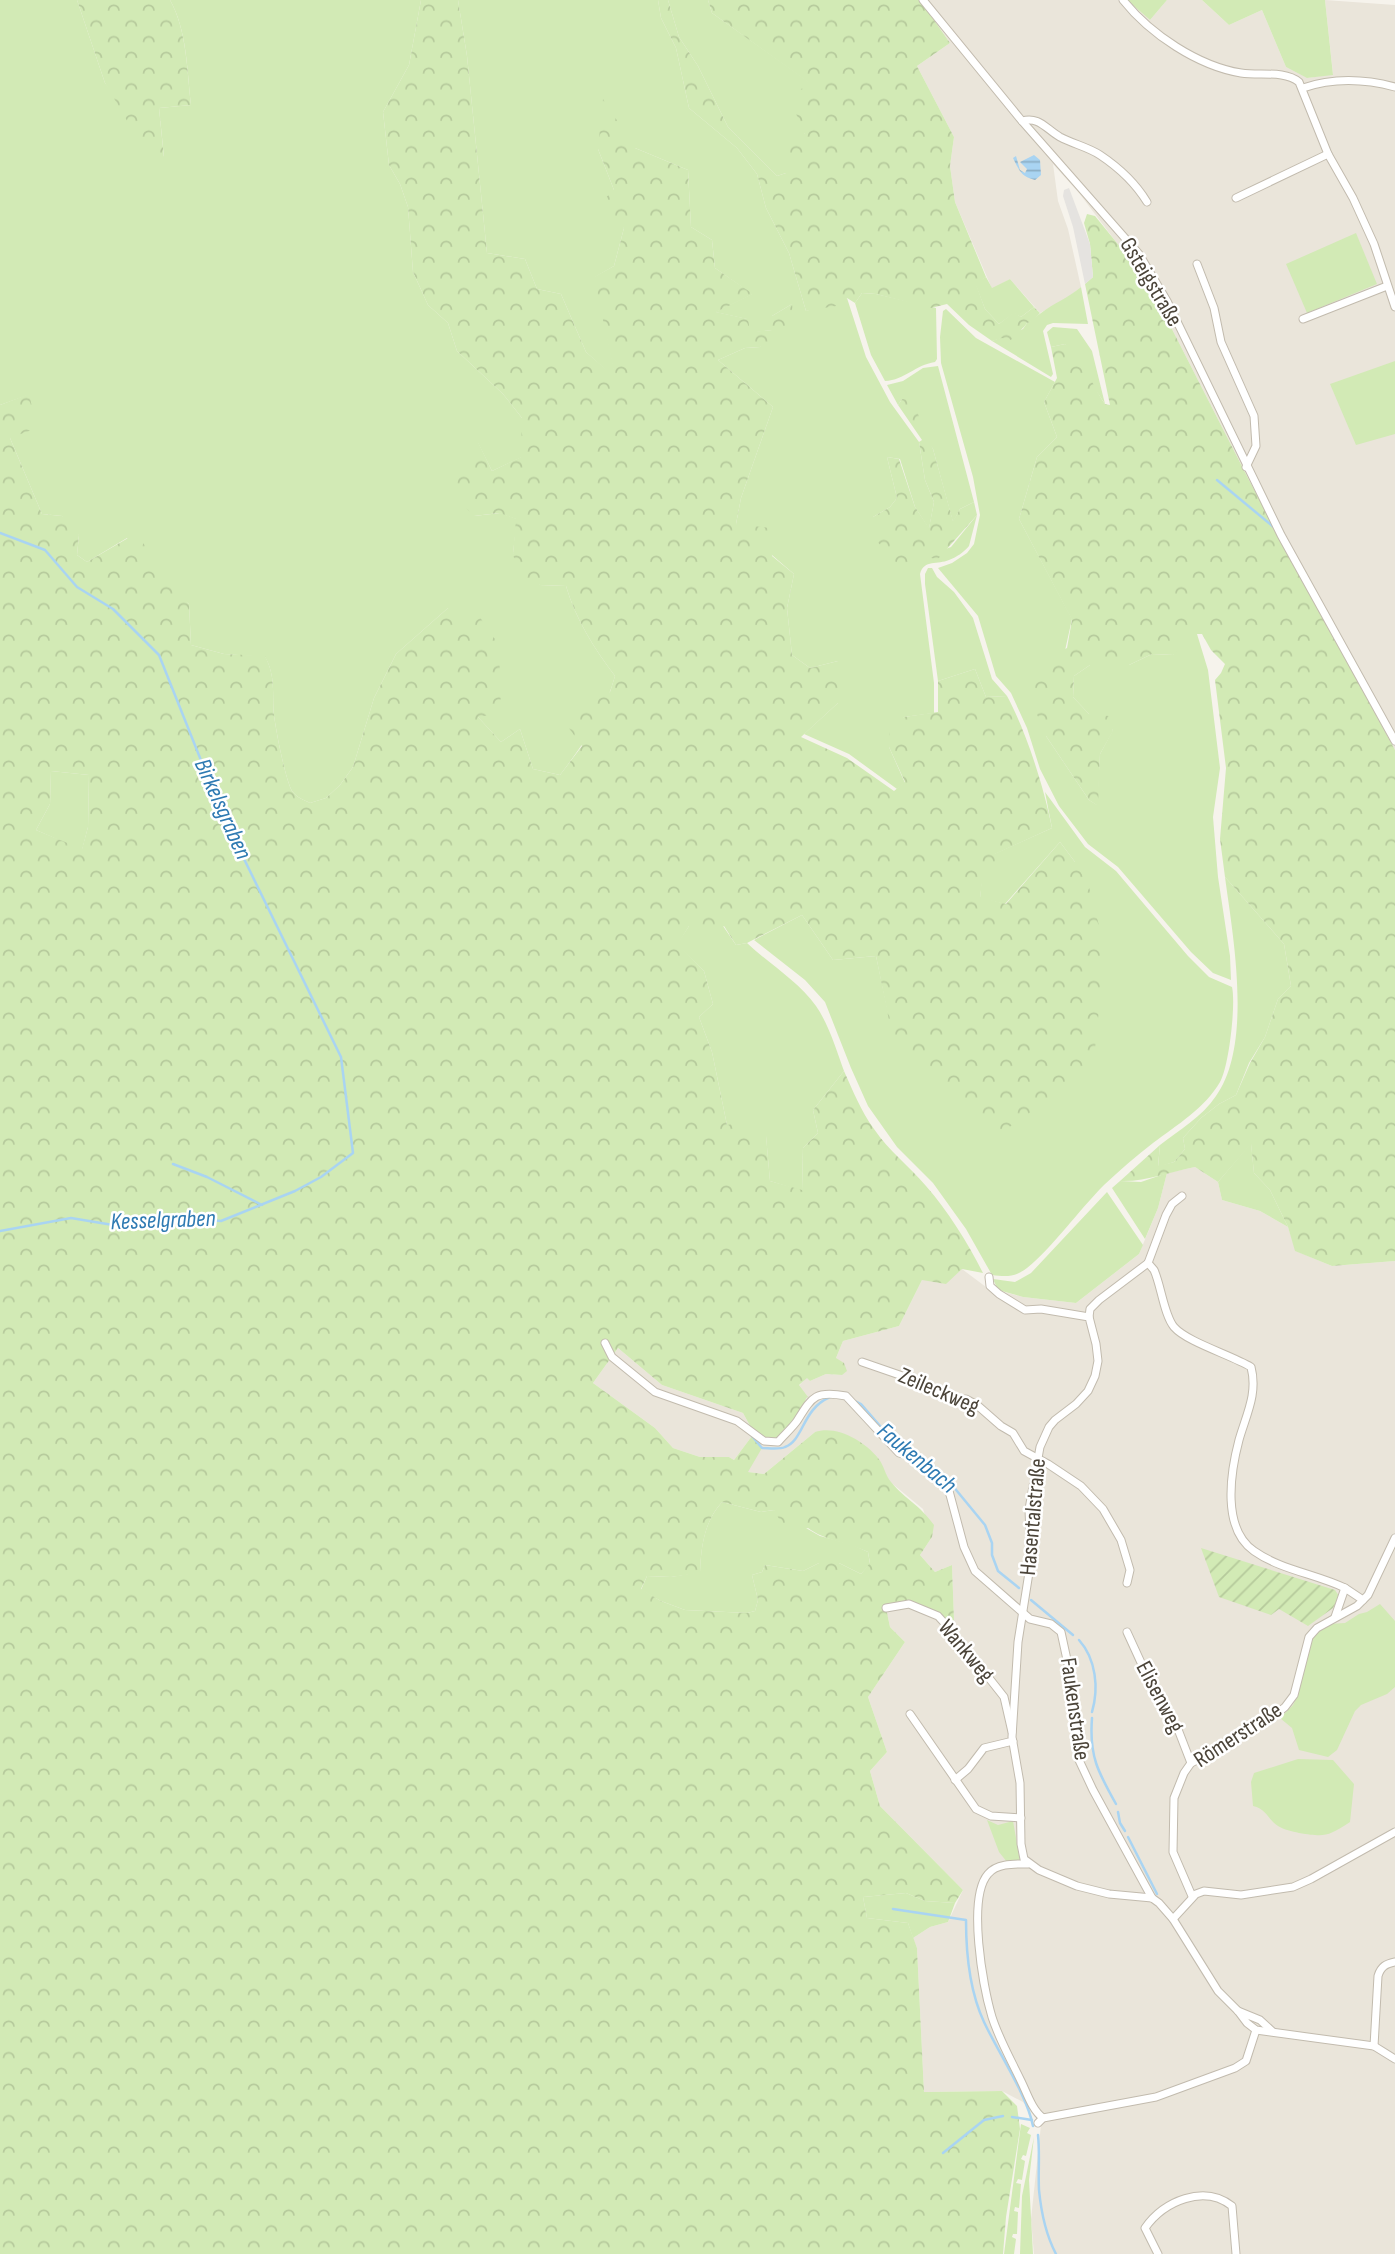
<svg xmlns="http://www.w3.org/2000/svg" width="1395" height="2254" font-family="'Sofia Sans Condensed',sans-serif">
	<style>
		.residential { fill: #eae5da }
		.grass { fill: #d2eab5 }
		.forest { fill: url(#forest-crowns); fill-rule: evenodd }
		.garden { fill: url(#garden-furrows) }
		.parking { fill: #e5e3e0 }
		.water { fill: url(#water-rules) }
		.lines { fill: none; stroke-linecap: round; stroke-linejoin: round }
		.stream { stroke: #a9d4f2; stroke-width: 2.5 }
		.street-casing { stroke: #c2bbae; stroke-width: 9 }
		.street { stroke: #fff; stroke-width: 7 }
		.labels { text-anchor: middle; dominant-baseline: central; stroke-width: 5; stroke-linejoin: round; paint-order: stroke }
		.street-label { font-size: 23px; fill: #4b4439; stroke: #fff }
		.water-label { font-size: 24px; font-style: italic; fill: #2e7ab2; stroke: #fff }
	</style>
	<defs>
		<pattern id="forest-crowns" width="20" height="18" patternUnits="userSpaceOnUse" patternTransform="scale(1.75)"><rect width="20" height="18" fill="#d2eab5"/><path d="M2 6a3 3 0 1 1 6 0M12 15a3 3 0 1 1 6 0" fill="none" stroke="#b6ca9c"/></pattern>
		<pattern id="garden-furrows" width="10" height="10" patternUnits="userSpaceOnUse" patternTransform="scale(1.75)"><rect width="10" height="10" fill="#d2eab5"/><path d="M-1 1l2-2M0 10L10 0M9 11l2-2" fill="none" stroke="#b6ca9c"/></pattern>
		<pattern id="water-rules" width="6" height="5" patternUnits="userSpaceOnUse" patternTransform="scale(1.75)"><rect width="6" height="5" fill="#a9d4f2"/><path d="M0 2.5h6" fill="none" stroke="#8caec5"/></pattern>
	</defs>
	<rect width="100%" height="100%" fill="#f6f3ec"/>
	<g class="residential">
		<path d="M 920,0 L 1127,0 L 1150,20 L 1167,0 L 1202,0 L 1229,25 L 1262,10 L 1286,67 L 1308,78 L 1333,74 L 1325,0 L 1395,5 L 1395,750 L 1249,480 L 1151,288 L 1079,193 L 1053,164 L 1058,201 L 1068,229 L 1081,287 L 1067,298 L 1040,313 L 1010,279 L 992,289 L 955,202 L 950,166 L 954,137 L 917,66 L 950,43 Z"/>
		<path d="M 1195,1167 L 1218,1182 L 1222,1200 L 1260,1211 L 1288,1227 L 1296,1251 L 1332,1266 L 1395,1261 L 1395,2254 L 1034,2254 L 1031,2219 L 1041,2125 L 1023,2102 L 1002,2091 L 924,2092 L 917,1948 L 913,1938 L 930,1927 L 948,1922 L 963,1890 L 880,1806 L 870,1771 L 887,1752 L 868,1697 L 905,1642 L 890,1627 L 886,1608 L 909,1604 L 954,1620 L 952,1565 L 935,1572 L 920,1555 L 932,1537 L 923,1509 L 889,1481 L 878,1458 L 815,1432 L 764,1474 L 747,1472 L 752,1436 L 734,1460 L 729,1457 L 700,1457 L 673,1448 L 655,1428 L 593,1383 L 618,1348 L 662,1385 L 743,1413 L 755,1435 L 807,1377 L 810,1381 L 826,1374 L 842,1375 L 836,1358 L 843,1341 L 899,1326 L 922,1280 L 962,1269 L 986,1287 L 1023,1297 L 1076,1303 L 1139,1254 L 1158,1208 L 1167,1173 Z"/>
	</g>
	<g class="grass">
		<path d="M 0,0 L 77,0 L 105,83 L 164,157 L 159,108 L 191,105 C 187,70 187,30 170,0 L 421,0 L 409,65 L 383,112 L 389,165 L 400,184 L 408,207 L 413,272 L 428,305 L 448,323 L 457,351 L 503,394 L 522,418 L 522,457 L 492,471 L 478,443 L 474,516 L 500,513 L 517,519 L 513,553 L 540,585 L 566,586 C 576,620 594,648 615,676 C 605,713 583,745 560,775 L 533,769 L 520,729 L 501,742 L 477,716 L 448,608 L 396,654 L 374,698 L 353,767 L 340,785 L 326,798 L 310,803 C 304,800 296,797 292,791 C 285,778 276,731 274,715 C 272,694 276,676 265,657 L 224,654 L 191,645 L 189,604 L 127,538 L 87,562 L 77,555 L 79,535 L 62,516 L 42,514 L 10,438 L 28,395 L 0,405 Z"/>
		<path d="M 458,0 L 658,0 L 661,18 L 676,48 L 689,108 L 737,148 L 757,174 L 766,208 L 789,253 L 806,311 L 847,298 L 866,357 L 890,402 L 919,442 L 925,480 L 934,502 L 929,529 L 915,507 L 900,459 L 887,457 L 897,498 L 890,507 L 873,517 L 924,557 L 951,547 L 977,515 L 969,546 C 964,552 957,557 949,560 C 938,565 924,559 920,574 L 934,683 L 934,713 L 904,717 L 889,747 L 905,783 L 897,789 L 849,754 L 804,734 L 838,703 L 838,661 L 810,668 L 792,655 L 787,608 L 794,574 L 736,524 L 741,498 L 773,407 L 718,360 L 745,348 L 760,347 L 792,304 L 772,316 L 772,330 L 749,333 L 747,319 L 715,312 L 752,294 L 715,268 L 712,240 L 691,227 L 688,170 L 635,148 L 598,149 L 614,190 L 624,228 L 614,266 L 595,277 L 616,379 L 586,352 L 561,294 L 537,289 L 525,259 L 487,253 L 467,56 Z"/>
		<path d="M 668,0 L 708,0 L 712,13 L 809,82 L 805,133 L 786,173 L 777,176 L 728,127 L 698,66 L 679,37 Z"/>
		<path d="M 1127,0 L 1167,0 L 1150,20 Z"/>
		<path d="M 1202,0 L 1325,0 L 1333,75 L 1307,78 L 1286,67 L 1262,10 L 1229,25 Z"/>
		<path d="M 1356,233 L 1377,284 L 1307,313 L 1286,264 Z"/>
		<path d="M 986,277 L 992,288 L 1010,279 L 1034,307 L 1021,317 L 1014,313 L 999,324 L 985,309 L 975,283 Z"/>
		<path d="M 1081,287 L 1088,324 L 1053,323 L 1047,325 L 1043,331 L 1053,374 L 1051,377 L 992,341 L 1023,329 L 1027,323 C 1034,320 1035,317 1041,313 C 1054,303 1068,298 1081,287 Z"/>
		<path d="M 862,293 L 876,294 L 936,308 L 937,359 L 935,362 C 915,365 905,380 885,381 L 871,355 L 855,303 Z"/>
		<path d="M 946,309 L 976,338 L 1055,382 L 1044,402 L 1057,437 L 1037,457 L 1019,519 L 1072,619 L 1046,736 L 1089,800 L 1097,805 L 1100,754 L 1113,730 L 1089,714 L 1073,697 L 1074,676 L 1090,665 L 1129,665 L 1152,654 L 1173,655 L 1180,634 L 1197,634 L 1208,670 L 1220,768 L 1213,817 L 1218,877 L 1230,956 L 1231,980 L 1213,973 L 1191,952 L 1118,867 L 1088,844 L 1059,806 L 1040,769 L 1027,728 L 1011,693 L 996,676 L 978,616 L 938,568 L 952,563 L 967,553 L 974,544 L 980,515 L 973,477 L 941,363 L 940,337 L 943,311 Z"/>
		<path d="M 1053,327 L 1077,329 L 1092,351 L 1105,404 L 1065,344 L 1051,347 L 1047,332 Z"/>
		<path d="M 1395,361 L 1395,434 L 1356,445 L 1330,384 Z"/>
		<path d="M 938,366 L 974,502 L 960,509 L 953,522 L 933,449 L 902,399 L 898,405 L 887,385 L 903,381 L 923,368 Z"/>
		<path d="M 928,568 L 932,568 L 937,577 L 954,592 L 973,618 L 992,679 L 1007,696 L 986,697 L 975,669 L 938,681 L 925,584 L 925,574 Z"/>
		<path d="M 51,771 L 89,775 L 88,827 L 82,850 L 36,830 L 50,804 Z"/>
		<path d="M 1045,792 L 1085,847 L 1116,871 L 1188,956 L 1209,977 L 1232,987 C 1236,1003 1229,1067 1220,1082 C 1205,1108 1177,1125 1153,1143 C 1136,1156 1120,1170 1104,1185 C 1079,1210 1053,1247 1027,1268 C 1015,1277 1007,1277 992,1275 L 966,1229 L 933,1183 L 897,1147 L 868,1106 L 851,1068 L 825,1002 L 805,980 L 754,940 L 802,915 L 833,960 L 876,956 L 896,1050 L 1075,862 L 1060,842 L 1005,904 L 980,898 L 982,876 L 994,854 L 1052,828 Z"/>
		<path d="M 1225,877 L 1284,944 L 1291,986 L 1278,999 L 1265,1037 L 1249,1063 L 1236,1095 L 1219,1104 L 1201,1118 L 1183,1138 L 1185,1149 L 1174,1162 L 1158,1167 L 1160,1145 C 1179,1130 1202,1117 1216,1096 C 1253,1044 1233,937 1225,877 Z"/>
		<path d="M 689,926 L 723,926 L 736,945 L 747,943 C 769,964 798,981 816,1006 C 829,1025 836,1049 844,1071 L 813,1110 L 818,1133 L 803,1148 L 802,1191 L 770,1181 L 766,1136 L 751,1147 L 727,1125 L 712,1052 L 699,1017 L 713,1004 L 704,971 L 677,944 Z"/>
		<path d="M 1251,1143 L 1254,1173 L 1270,1190 L 1288,1227 L 1260,1211 L 1222,1200 L 1218,1182 Z"/>
		<path d="M 1167,1173 L 1158,1208 L 1145,1239 L 1112,1188 L 1120,1181 L 1141,1182 Z"/>
		<path d="M 1107,1192 L 1143,1245 L 1139,1254 L 1076,1303 L 1023,1297 L 998,1290 L 993,1279 L 1015,1282 L 1031,1273 Z"/>
		<path d="M 722,1502 L 761,1512 L 774,1510 L 820,1536 L 853,1545 L 868,1552 L 870,1564 L 861,1574 L 839,1563 L 819,1563 L 803,1571 L 765,1565 L 762,1572 L 752,1575 L 758,1600 L 755,1611 L 747,1613 L 685,1610 L 661,1601 L 641,1590 L 647,1576 L 671,1577 L 700,1572 C 701,1547 704,1522 722,1502 Z"/>
		<path d="M 1380,1604 L 1395,1621 L 1395,1687 L 1387,1694 L 1361,1705 L 1355,1711 L 1337,1750 L 1328,1757 L 1299,1750 L 1292,1728 L 1280,1718 L 1293,1705 L 1298,1695 L 1305,1652 L 1314,1634 L 1328,1624 L 1345,1623 L 1359,1614 L 1367,1612 Z"/>
		<path d="M 1298,1759 L 1333,1760 L 1354,1784 L 1350,1822 C 1327,1837 1325,1837 1299,1833 C 1292,1831 1284,1830 1278,1826 C 1268,1820 1267,1809 1253,1806 L 1251,1782 L 1254,1773 Z"/>
		<path d="M 987,1820 L 998,1825 L 1013,1821 L 1020,1861 L 1007,1862 L 999,1852 Z"/>
		<path d="M 906,1893 L 925,1901 L 955,1903 L 948,1922 L 930,1927 L 913,1938 L 908,1923 L 867,1918 L 863,1897 Z"/>
		<path d="M 1021,2124 L 1030,2128 L 1027,2133 L 1031,2135 L 1026,2156 L 1023,2155 L 1021,2159 L 1025,2161 L 1022,2180 L 1018,2179 L 1016,2183 L 1021,2184 L 1019,2208 L 1015,2207 L 1014,2211 L 1018,2212 L 1017,2234 L 1013,2234 L 1012,2237 L 1016,2239 L 1014,2254 L 1004,2254 Z"/>
		<path d="M 1034,2137 L 1029,2180 L 1033,2254 L 1020,2254 L 1022,2196 Z"/>
	</g>
	<g class="forest">
		<path d="M 77,0 L 170,0 C 187,30 187,71 191,105 L 159,108 L 164,158 L 150,160 L 105,83 Z"/>
		<path d="M 421,0 L 458,0 L 467,56 L 487,253 L 525,259 L 537,289 L 561,294 L 586,352 L 615,377 L 594,277 L 614,266 L 624,228 L 601,202 L 614,190 L 598,149 L 603,99 L 635,148 L 688,170 L 691,227 L 712,240 L 715,268 L 753,294 L 716,312 L 748,319 L 750,332 L 772,330 L 772,316 L 792,304 L 795,334 L 760,347 L 745,348 L 718,360 L 773,407 L 741,498 L 736,524 L 770,528 L 772,556 L 794,574 L 787,608 L 792,655 L 810,668 L 838,661 L 838,703 L 801,737 L 847,758 L 894,791 L 905,782 L 889,747 L 890,729 L 904,717 L 938,712 L 938,681 L 975,669 L 986,697 L 1007,696 C 1027,733 1044,788 1052,828 L 995,854 L 998,862 L 983,876 L 980,897 L 1006,904 L 1060,842 L 1075,862 L 1089,887 L 1105,949 L 1093,1069 L 995,1137 L 895,1050 L 876,956 L 833,960 L 802,915 L 747,943 L 736,945 L 724,926 L 710,937 L 689,926 L 678,944 L 704,971 L 713,1004 L 699,1017 L 712,1052 L 727,1125 L 745,1122 L 751,1146 L 766,1135 L 770,1181 L 802,1190 L 803,1148 L 818,1133 L 813,1110 L 844,1071 C 853,1091 861,1111 874,1129 C 889,1151 909,1166 926,1186 C 948,1211 968,1243 983,1273 L 962,1269 L 946,1284 L 922,1280 L 899,1326 L 843,1341 L 836,1358 L 844,1363 L 847,1371 L 842,1375 L 826,1374 L 810,1381 L 807,1378 L 799,1385 L 808,1397 L 806,1398 L 804,1406 L 778,1442 L 755,1435 L 743,1413 L 662,1385 L 618,1348 L 593,1383 L 655,1428 L 673,1448 L 700,1457 L 729,1457 L 734,1460 L 752,1436 L 762,1448 L 748,1472 L 764,1474 L 815,1432 C 837,1425 864,1441 878,1458 C 884,1465 885,1475 891,1482 C 906,1500 920,1505 934,1525 L 932,1537 L 920,1555 L 935,1572 L 952,1565 L 954,1620 L 948,1627 L 938,1616 L 909,1604 L 886,1608 L 890,1627 L 905,1642 L 868,1697 L 887,1752 L 870,1771 L 880,1806 L 963,1890 L 955,1903 L 925,1901 L 906,1893 L 863,1897 L 867,1918 L 908,1923 L 917,1948 L 924,2092 L 1002,2091 L 1017,2106 L 1020,2129 L 1006,2217 L 1003,2254 L 0,2254 L 0,405 L 29,394 L 37,428 L 10,438 L 42,514 L 62,516 L 76,522 L 79,535 L 77,555 L 87,562 L 128,538 L 140,539 L 189,604 L 191,645 L 224,654 L 265,656 C 276,677 272,693 274,715 C 276,731 285,778 292,791 C 296,797 304,800 310,803 L 326,798 L 340,785 L 353,767 L 374,698 L 396,654 L 448,608 L 479,616 L 499,645 L 501,713 L 478,717 L 501,742 L 520,729 L 533,769 L 560,775 L 582,746 L 557,712 L 610,692 L 615,676 C 594,648 576,620 566,586 L 540,585 L 518,578 L 513,553 L 516,519 L 499,513 L 474,516 L 453,495 L 457,473 L 478,442 L 492,471 L 521,457 L 522,418 L 503,394 L 457,351 L 448,323 L 428,305 L 413,272 L 408,207 L 400,184 L 389,165 L 383,112 L 409,65 ZM 51,771 L 89,775 L 88,827 L 82,849 L 36,830 L 50,804 ZM 722,1502 L 761,1512 L 774,1510 L 783,1526 L 798,1531 L 808,1528 C 825,1541 848,1542 868,1552 L 870,1563 L 861,1574 L 839,1563 L 819,1563 L 803,1571 L 765,1565 L 762,1572 L 752,1575 L 758,1600 L 755,1611 L 747,1613 L 685,1610 L 661,1601 L 641,1589 L 647,1576 L 671,1577 L 700,1573 C 701,1547 704,1522 722,1502 Z"/>
		<path d="M 658,0 L 668,0 L 679,37 L 698,66 L 728,127 L 777,176 L 786,173 L 786,151 L 805,133 L 790,101 L 808,82 L 712,13 L 708,0 L 920,0 L 950,43 L 917,66 L 954,137 L 950,166 L 955,202 L 986,277 L 976,284 L 985,309 L 999,324 L 1014,312 L 1021,317 L 1034,307 L 1040,313 L 1033,321 L 1027,323 C 1022,331 1015,333 1011,340 L 1002,338 L 992,341 L 969,325 L 947,304 L 931,308 L 876,294 L 862,293 L 855,303 L 847,298 L 836,306 L 806,311 L 789,253 L 766,208 L 757,174 L 737,148 L 689,108 L 676,48 L 661,18 Z"/>
		<path d="M 1087,214 L 1095,216 L 1130,259 L 1151,288 L 1249,480 L 1395,750 L 1395,1261 L 1332,1266 L 1295,1251 L 1288,1227 L 1270,1190 L 1254,1173 L 1251,1144 L 1218,1182 L 1195,1167 C 1169,1172 1146,1182 1120,1181 L 1160,1145 L 1158,1166 L 1174,1162 L 1185,1149 L 1183,1138 L 1201,1118 L 1219,1104 L 1236,1095 L 1250,1063 L 1265,1037 L 1278,999 L 1291,986 L 1284,944 L 1225,877 L 1220,839 L 1226,768 L 1215,680 L 1221,673 L 1225,664 L 1211,650 L 1202,634 L 1181,634 L 1184,643 L 1173,655 L 1152,654 L 1129,665 L 1090,665 L 1074,676 L 1073,697 L 1089,714 L 1109,716 L 1113,731 L 1100,754 L 1098,806 L 1089,800 L 1046,736 L 1031,700 L 1037,662 L 1067,648 L 1072,620 L 1019,519 L 1037,457 L 1057,437 L 1044,402 L 1057,378 L 1051,347 L 1065,344 C 1085,359 1091,384 1105,404 L 1110,405 L 1085,284 L 1093,277 L 1090,244 L 1084,223 Z"/>
		<path d="M 902,399 L 912,400 L 933,449 L 953,521 L 960,509 L 974,502 L 977,515 L 938,559 L 924,557 L 916,566 L 902,569 L 874,538 L 873,517 L 890,507 L 897,498 L 887,457 L 899,459 L 915,507 L 929,528 L 934,502 L 925,480 L 919,442 L 922,440 L 898,405 Z"/>
	</g>
	<path class="garden" d="M 1201,1548 L 1335,1590 L 1339,1596 L 1333,1608 L 1308,1626 L 1279,1609 L 1271,1615 L 1219,1597 Z"/>
	<path class="parking" d="M 1069,188 L 1090,244 L 1093,277 L 1085,284 L 1073,227 L 1063,196 L 1064,190 Z"/>
	<path class="water" d="M 1034,155 L 1040,160 L 1041,175 L 1035,180 C 1021,177 1019,170 1013,158 L 1016,156 L 1020,170 L 1025,173 L 1027,169 L 1020,162 Z"/>
	<g class="lines">
		<g class="stream">
			<path d="M 1217,480 L 1276,529"/>
			<path d="M 0,533 L 45,550 L 77,587 L 113,609 L 159,655 L 224,818 L 341,1057 L 353,1153 L 321,1177 L 295,1191 L 221,1221 L 152,1216 L 113,1225 L 71,1218 L 0,1231"/>
			<path d="M 173,1164 L 207,1177 L 262,1205"/>
			<path d="M 855,1401 L 861,1404 L 894,1442 L 924,1458 L 943,1474 L 985,1525 L 992,1543 L 992,1555 L 998,1571 L 1019,1588"/>
			<path d="M 752,1436 L 762,1448 C 768,1448 779,1450 785,1447 C 804,1440 802,1409 830,1397"/>
			<path d="M 1031,1600 L 1073,1635"/>
			<path d="M 1079,1640 C 1096,1659 1099,1688 1092,1712"/>
			<path d="M 1092,1718 C 1089,1756 1098,1772 1116,1804"/>
			<path d="M 1118,1812 L 1120,1823 L 1125,1831"/>
			<path d="M 1128,1837 L 1157,1894"/>
			<path d="M 893,1909 L 966,1920 C 966,1954 969,1990 984,2022 C 998,2052 1027,2095 1033,2126"/>
			<path d="M 1012,2117 L 1032,2120"/>
			<path d="M 1038,2135 C 1040,2154 1038,2172 1039,2190 C 1041,2211 1046,2235 1056,2254"/>
			<path d="M 943,2153 L 984,2120 L 1003,2116"/>
		</g>
		<defs>
			<g id="street">
				<path d="M 923,0 L 1022,121 L 1139,254 L 1167,301 L 1281,535 L 1395,741"/>
				<path d="M 1123,0 C 1150,34 1198,66 1241,73 C 1260,76 1284,70 1299,82 L 1328,154 L 1353,198 L 1374,244 L 1395,307"/>
				<path d="M 1303,88 C 1332,78 1365,79 1395,87"/>
				<path d="M 1022,121 C 1039,116 1046,129 1060,137 C 1073,144 1088,147 1100,155 C 1118,167 1136,184 1147,202"/>
				<path d="M 1236,198 L 1328,154"/>
				<path d="M 1197,264 L 1214,308 L 1221,342 L 1254,416 L 1256,446 L 1246,467"/>
				<path d="M 1303,319 L 1387,286"/>
				<path d="M 1148,1263 L 1154,1270 C 1161,1285 1164,1315 1174,1327 C 1187,1342 1231,1355 1251,1367 C 1258,1394 1246,1415 1239,1440 C 1230,1474 1222,1529 1254,1551 C 1281,1570 1316,1574 1345,1588 L 1335,1617"/>
				<path d="M 989,1277 L 990,1286 L 999,1294 L 1025,1310 L 1041,1309 L 1089,1317 L 1096,1344 L 1098,1361 L 1095,1376 L 1088,1391 L 1076,1404 L 1055,1420 L 1049,1427 L 1040,1447 L 1029,1509 L 1031,1560 L 1018,1642 L 1012,1737 L 1020,1783 L 1021,1844 L 1024,1859 L 1039,1870 L 1077,1886 L 1109,1894 L 1152,1898 L 1159,1903 L 1173,1919 L 1218,1991 L 1238,2011 L 1247,2023 L 1256,2030 L 1374,2046 L 1395,2059"/>
				<path d="M 1089,1317 L 1090,1309 L 1099,1300 L 1148,1263 L 1166,1215 L 1172,1204 L 1182,1196"/>
				<path d="M 605,1343 L 612,1357 L 655,1392 L 737,1421 L 764,1441 L 778,1442 C 784,1435 792,1428 797,1421 C 812,1397 815,1390 846,1396 L 899,1453 L 910,1456 L 949,1491 L 964,1547 L 975,1571 L 1030,1619 L 1051,1624 L 1061,1632 L 1074,1692 L 1078,1758 L 1093,1790 L 1152,1898"/>
				<path d="M 862,1362 L 917,1381 L 950,1400 L 966,1399 L 977,1405 L 1001,1426 L 1013,1433 L 1024,1451 L 1048,1464 L 1081,1486 L 1103,1509 L 1121,1540 L 1130,1570 L 1127,1583"/>
				<path d="M 1345,1588 L 1363,1600"/>
				<path d="M 886,1608 L 909,1604 L 938,1616 L 948,1627 L 966,1657 L 989,1678 L 1004,1697 L 1012,1732"/>
				<path d="M 1127,1632 L 1149,1680 L 1179,1732 L 1191,1763"/>
				<path d="M 910,1714 L 976,1809 L 991,1816 L 1021,1818"/>
				<path d="M 955,1780 L 968,1769 L 984,1748 L 1013,1741"/>
				<path d="M 1028,1864 C 1015,1864 997,1863 988,1874 C 967,1898 983,1987 992,2017 C 999,2039 1011,2060 1021,2081 C 1027,2093 1032,2110 1043,2118"/>
				<path d="M 1192,1896 L 1173,1852 L 1174,1798 L 1184,1773 L 1191,1763 L 1207,1755 L 1233,1737 L 1265,1723 L 1285,1707 L 1294,1695 L 1309,1637 L 1317,1628 L 1357,1606 L 1368,1595 L 1395,1538"/>
				<path d="M 1173,1919 L 1196,1894 L 1204,1891 L 1241,1895 L 1293,1887 L 1311,1879 L 1395,1832"/>
				<path d="M 1238,2011 L 1260,2020 L 1272,2031"/>
				<path d="M 1374,2046 L 1378,1976 C 1381,1966 1386,1964 1395,1962"/>
				<path d="M 1038,2123 L 1043,2118 L 1156,2097 L 1235,2068 L 1246,2061 L 1256,2030"/>
				<path d="M 1158,2254 L 1145,2228 C 1164,2201 1204,2184 1232,2206 L 1236,2254"/>
			</g>
		</defs>
		<use href="#street" class="street-casing"/>
		<use href="#street" class="street"/>
	</g>
	<g class="labels">
		<g class="street-label">
			<text transform="translate(1151 282) rotate(59)">Gsteigstraße</text>
			<text transform="translate(939 1391) rotate(23)">Zeileckweg</text>
			<text transform="translate(1033 1517) rotate(-85)">Hasentalstraße</text>
			<text transform="translate(966 1651) rotate(50)">Wankweg</text>
			<text transform="translate(1160 1697) rotate(62)">Elisenweg</text>
			<text transform="translate(1075 1709) rotate(82)">Faukenstraße</text>
			<text transform="translate(1238 1735) rotate(-33)">Römerstraße</text>
		</g>
		<g class="water-label">
			<text transform="translate(223 809) rotate(66)">Birkelsgraben</text>
			<text transform="translate(163 1220) rotate(-2)">Kesselgraben</text>
			<text transform="translate(917 1458) rotate(40)">Faukenbach</text>
		</g>
	</g>
</svg>
